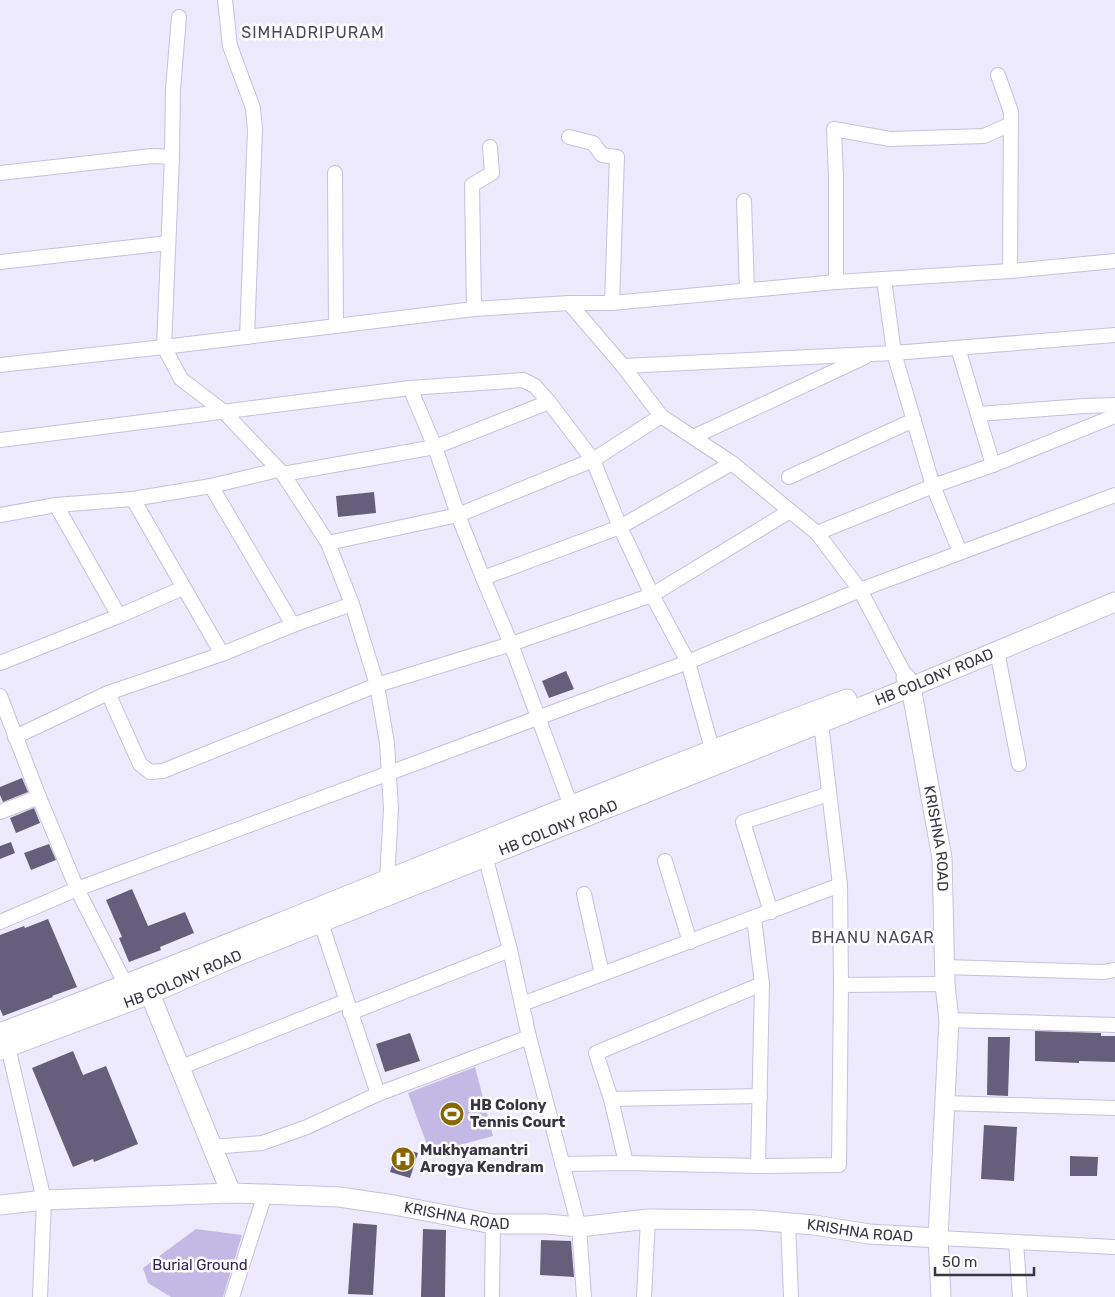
<svg xmlns="http://www.w3.org/2000/svg" width="1115" height="1297" font-family="Rubik,sans-serif">
	<style>
		.green { fill: #c3b9e5 }
		.building { fill: #655f7b }
		.lines { fill: none; stroke-linecap: round; stroke-linejoin: round }
		.street-casing { stroke: #c6c0df; stroke-width: 16 }
		.secondary-casing { stroke: #c6c0df; stroke-width: 21 }
		.street { stroke: #fff; stroke-width: 14 }
		.secondary { stroke: #fff; stroke-width: 19 }
		.labels { text-anchor: middle; dominant-baseline: central; stroke-width: 5; stroke-linejoin: round; paint-order: stroke }
		.street-label { font-size: 15px; fill: #393643; stroke: #fff }
		.poi-label { font-size: 15px; font-weight: bold; fill: #393643; stroke: #fff; text-anchor: start }
		.park-label { font-size: 15px; fill: #311f57; stroke: #fff }
		.neighbourhood-label { font-size: 16px; letter-spacing: 1px; fill: #4c4660; stroke: #fff }
	</style>
	<rect width="100%" height="100%" fill="#eeeafd"/>
	<g class="green">
		<path d="M 475,1067 L 493,1136 L 430,1153 L 408,1093 Z"/>
		<path d="M 196,1229 L 242,1235 L 223,1297 L 171,1297 L 148,1283 L 143,1268 Z"/>
	</g>
	<g class="building">
		<path d="M 374,492 L 376,513 L 338,517 L 336,496 Z"/>
		<path d="M 566,671 L 574,689 L 549,698 L 542,681 Z"/>
		<path d="M 22,778 L 28,792 L 3,802 L 0,795 L 0,787 Z"/>
		<path d="M 34,808 L 40,823 L 16,833 L 10,818 Z"/>
		<path d="M 11,842 L 15,853 L 0,859 L 0,846 Z"/>
		<path d="M 49,844 L 56,860 L 31,870 L 24,853 Z"/>
		<path d="M 132,889 L 148,926 L 185,912 L 194,933 L 160,947 L 161,950 L 129,962 L 119,938 L 122,937 L 106,900 Z"/>
		<path d="M 48,919 L 77,987 L 52,996 L 53,997 L 3,1016 L 0,1009 L 0,935 L 24,926 L 25,928 Z"/>
		<path d="M 1035,1031 L 1101,1033 L 1101,1036 L 1115,1036 L 1115,1062 L 1079,1061 L 1079,1063 L 1035,1061 Z"/>
		<path d="M 410,1033 L 420,1061 L 385,1072 L 376,1044 Z"/>
		<path d="M 988,1037 L 1010,1037 L 1008,1096 L 987,1095 Z"/>
		<path d="M 73,1051 L 83,1075 L 106,1066 L 138,1144 L 94,1162 L 93,1159 L 73,1167 L 32,1068 Z"/>
		<path d="M 984,1125 L 1017,1127 L 1014,1181 L 981,1179 Z"/>
		<path d="M 398,1147 L 418,1153 L 410,1178 L 390,1172 Z"/>
		<path d="M 1070,1156 L 1098,1157 L 1097,1176 L 1070,1176 Z"/>
		<path d="M 353,1223 L 377,1225 L 373,1295 L 348,1294 Z"/>
		<path d="M 423,1229 L 446,1230 L 445,1297 L 421,1297 Z"/>
		<path d="M 541,1240 L 571,1241 L 574,1277 L 540,1275 Z"/>
	</g>
	<g class="lines">
		<defs>
			<g id="street">
				<path d="M 225,0 L 230,46 L 253,108 L 255,130 L 247,337"/>
				<path d="M 998,75 L 1011,112 L 1010,271"/>
				<path d="M 569,137 L 593,143 L 602,155 L 617,157 L 612,303"/>
				<path d="M 172,157 L 173,89 L 179,17"/>
				<path d="M 0,173 L 152,156 L 172,157 L 164,347 L 181,379 L 223,411 L 283,474 L 328,543 L 352,604 L 377,685 L 387,743 L 391,809 L 387,879"/>
				<path d="M 335,173 L 336,326"/>
				<path d="M 744,201 L 747,290"/>
				<path d="M 0,262 L 168,243"/>
				<path d="M 884,279 L 894,353 L 933,486 L 960,552"/>
				<path d="M 836,282 L 836,177 L 834,129 L 890,139 L 984,136 L 1011,124"/>
				<path d="M 569,303 L 623,366 L 661,416 L 732,463 L 817,533 L 860,590 L 906,677"/>
				<path d="M 474,309 L 472,185 L 492,173 L 490,147"/>
				<path d="M 958,348 L 993,465"/>
				<path d="M 0,365 L 164,347 L 474,309 L 569,303 L 612,303 L 836,282 L 1010,271 L 1115,261"/>
				<path d="M 623,366 L 894,353 L 1115,335"/>
				<path d="M 410,388 L 435,447 L 458,515 L 483,578 L 511,644 L 574,814"/>
				<path d="M 978,414 L 1084,406 L 1115,405"/>
				<path d="M 693,437 L 865,357"/>
				<path d="M 0,440 L 410,388 L 523,380 L 535,386 L 549,402 L 593,460 L 620,527 L 652,595 L 688,662 L 712,749"/>
				<path d="M 283,474 L 435,447 L 549,402"/>
				<path d="M 789,477 L 914,420"/>
				<path d="M 211,486 L 293,625"/>
				<path d="M 133,499 L 222,654"/>
				<path d="M 56,505 L 119,616 L 183,588"/>
				<path d="M 0,515 L 56,505 L 133,499 L 211,486 L 278,470"/>
				<path d="M 817,533 L 933,486 L 993,465 L 1115,416"/>
				<path d="M 328,543 L 458,515 L 593,460 L 661,416"/>
				<path d="M 483,578 L 620,527 L 732,463"/>
				<path d="M 997,651 L 1019,764"/>
				<path d="M 0,663 L 119,616"/>
				<path d="M 108,693 L 140,764 L 150,772 L 163,771 L 377,685 L 511,644 L 652,595 L 790,511"/>
				<path d="M 0,696 L 39,797 L 77,889 L 130,993"/>
				<path d="M 821,723 L 840,885"/>
				<path d="M 15,737 L 108,693 L 222,654 L 293,625 L 352,604"/>
				<path d="M 0,812 L 39,797"/>
				<path d="M 483,848 L 510,950 L 529,1037"/>
				<path d="M 665,861 L 690,942"/>
				<path d="M 584,894 L 602,974"/>
				<path d="M 771,912 L 743,822 L 829,794"/>
				<path d="M 754,918 L 762,984 L 758,1166 L 839,1165 L 841,985 L 945,984"/>
				<path d="M 0,922 L 77,889 L 688,662 L 860,590 L 1115,495"/>
				<path d="M 321,923 L 378,1094"/>
				<path d="M 945,967 L 1103,972 L 1115,970"/>
				<path d="M 522,1004 L 840,885 L 841,985"/>
				<path d="M 350,1013 L 510,950"/>
				<path d="M 949,1020 L 1115,1025"/>
				<path d="M 8,1047 L 44,1200 L 40,1297"/>
				<path d="M 179,1068 L 346,1001"/>
				<path d="M 760,1096 L 611,1099 L 596,1053 L 762,984"/>
				<path d="M 611,1099 L 626,1163"/>
				<path d="M 944,1103 L 1115,1108"/>
				<path d="M 211,1147 L 262,1143 L 307,1127 L 378,1094 L 529,1037 L 579,1227 L 584,1297"/>
				<path d="M 562,1164 L 626,1163 L 758,1166"/>
				<path d="M 788,1222 L 791,1297"/>
				<path d="M 938,1238 L 1115,1247"/>
				<path d="M 1016,1242 L 1020,1297"/>
				<path d="M 232,1297 L 265,1194"/>
				<path d="M 492,1297 L 493,1224"/>
				<path d="M 644,1297 L 648,1219"/>
			</g>
			<g id="secondary">
				<path id="s1" d="M 906,678 L 911,687 L 942,858 L 945,984 L 949,1020 L 938,1238 L 941,1297"/>
				<path d="M 150,994 L 231,1193"/>
				<path d="M 0,1033 C 284,925 563,804 847,699"/>
				<path id="s2" d="M 0,1050 L 150,994 L 237,956 L 911,687 L 1115,602"/>
				<path id="s3" d="M 0,1205 L 44,1200 L 231,1193 L 265,1194 L 339,1197 L 394,1205 L 493,1224 L 547,1224 L 579,1227 L 648,1219 L 755,1220 L 814,1225 L 869,1234 L 938,1238"/>
			</g>
		</defs>
		<use href="#street" class="street-casing"/>
		<use href="#secondary" class="secondary-casing"/>
		<use href="#street" class="street"/>
		<use href="#secondary" class="secondary"/>
	</g>
	<defs>
		<symbol id="stadium-disc" viewBox="-11 -11 22 22"><circle r="9.5" fill="#886602" stroke="#fff"/><path d="M0-5a6.5 5 0 1 0 0 10a6.5 5 0 1 0 0-10ZM-3.5-1.8h7v3.6h-7Z" fill="#fff"/></symbol>
		<symbol id="hospital-disc" viewBox="-11 -11 22 22"><circle r="9.5" fill="#886602" stroke="#fff"/><path d="M-5-5h3v3.5h4V-5h3V5h-3V1.5h-4V5h-3Z" fill="#fff"/></symbol>
	</defs>
	<g fill-rule="evenodd">
		<use href="#stadium-disc" x="438" y="1100" width="28" height="28"/>
		<use href="#hospital-disc" x="389" y="1145" width="28" height="28"/>
	</g>
	<g class="labels">
		<g class="street-label">
			<text stroke="none"><textPath href="#s2" startOffset="1006">HB COLONY ROAD</textPath></text>
			<text stroke="none"><textPath href="#s2" startOffset="601">HB COLONY ROAD</textPath></text>
			<text stroke="none"><textPath href="#s1" startOffset="164">KRISHNA ROAD</textPath></text>
			<text stroke="none"><textPath href="#s2" startOffset="196">HB COLONY ROAD</textPath></text>
			<text stroke="none"><textPath href="#s3" startOffset="459">KRISHNA ROAD</textPath></text>
			<text stroke="none"><textPath href="#s3" startOffset="864">KRISHNA ROAD</textPath></text>
		</g>
		<g class="poi-label">
			<text x="470" y="1105">HB Colony<tspan x="470" dy="17">Tennis Court</tspan></text>
			<text x="420" y="1150">Mukhyamantri<tspan x="420" dy="17">Arogya Kendram</tspan></text>
		</g>
		<g class="park-label">
			<text x="200" y="1265">Burial Ground</text>
		</g>
		<g class="neighbourhood-label">
			<text x="313" y="32">SIMHADRIPURAM</text>
			<text x="873" y="937">BHANU NAGAR</text>
		</g>
	</g>
	<path d="M935 1267v8h99v-8" fill="none" stroke="#393643" stroke-width="2.5"/>
	<text x="942" y="1267" font-size="15" fill="#393643" stroke="#ffffff" stroke-width="4" paint-order="stroke">50 m</text>
</svg>
